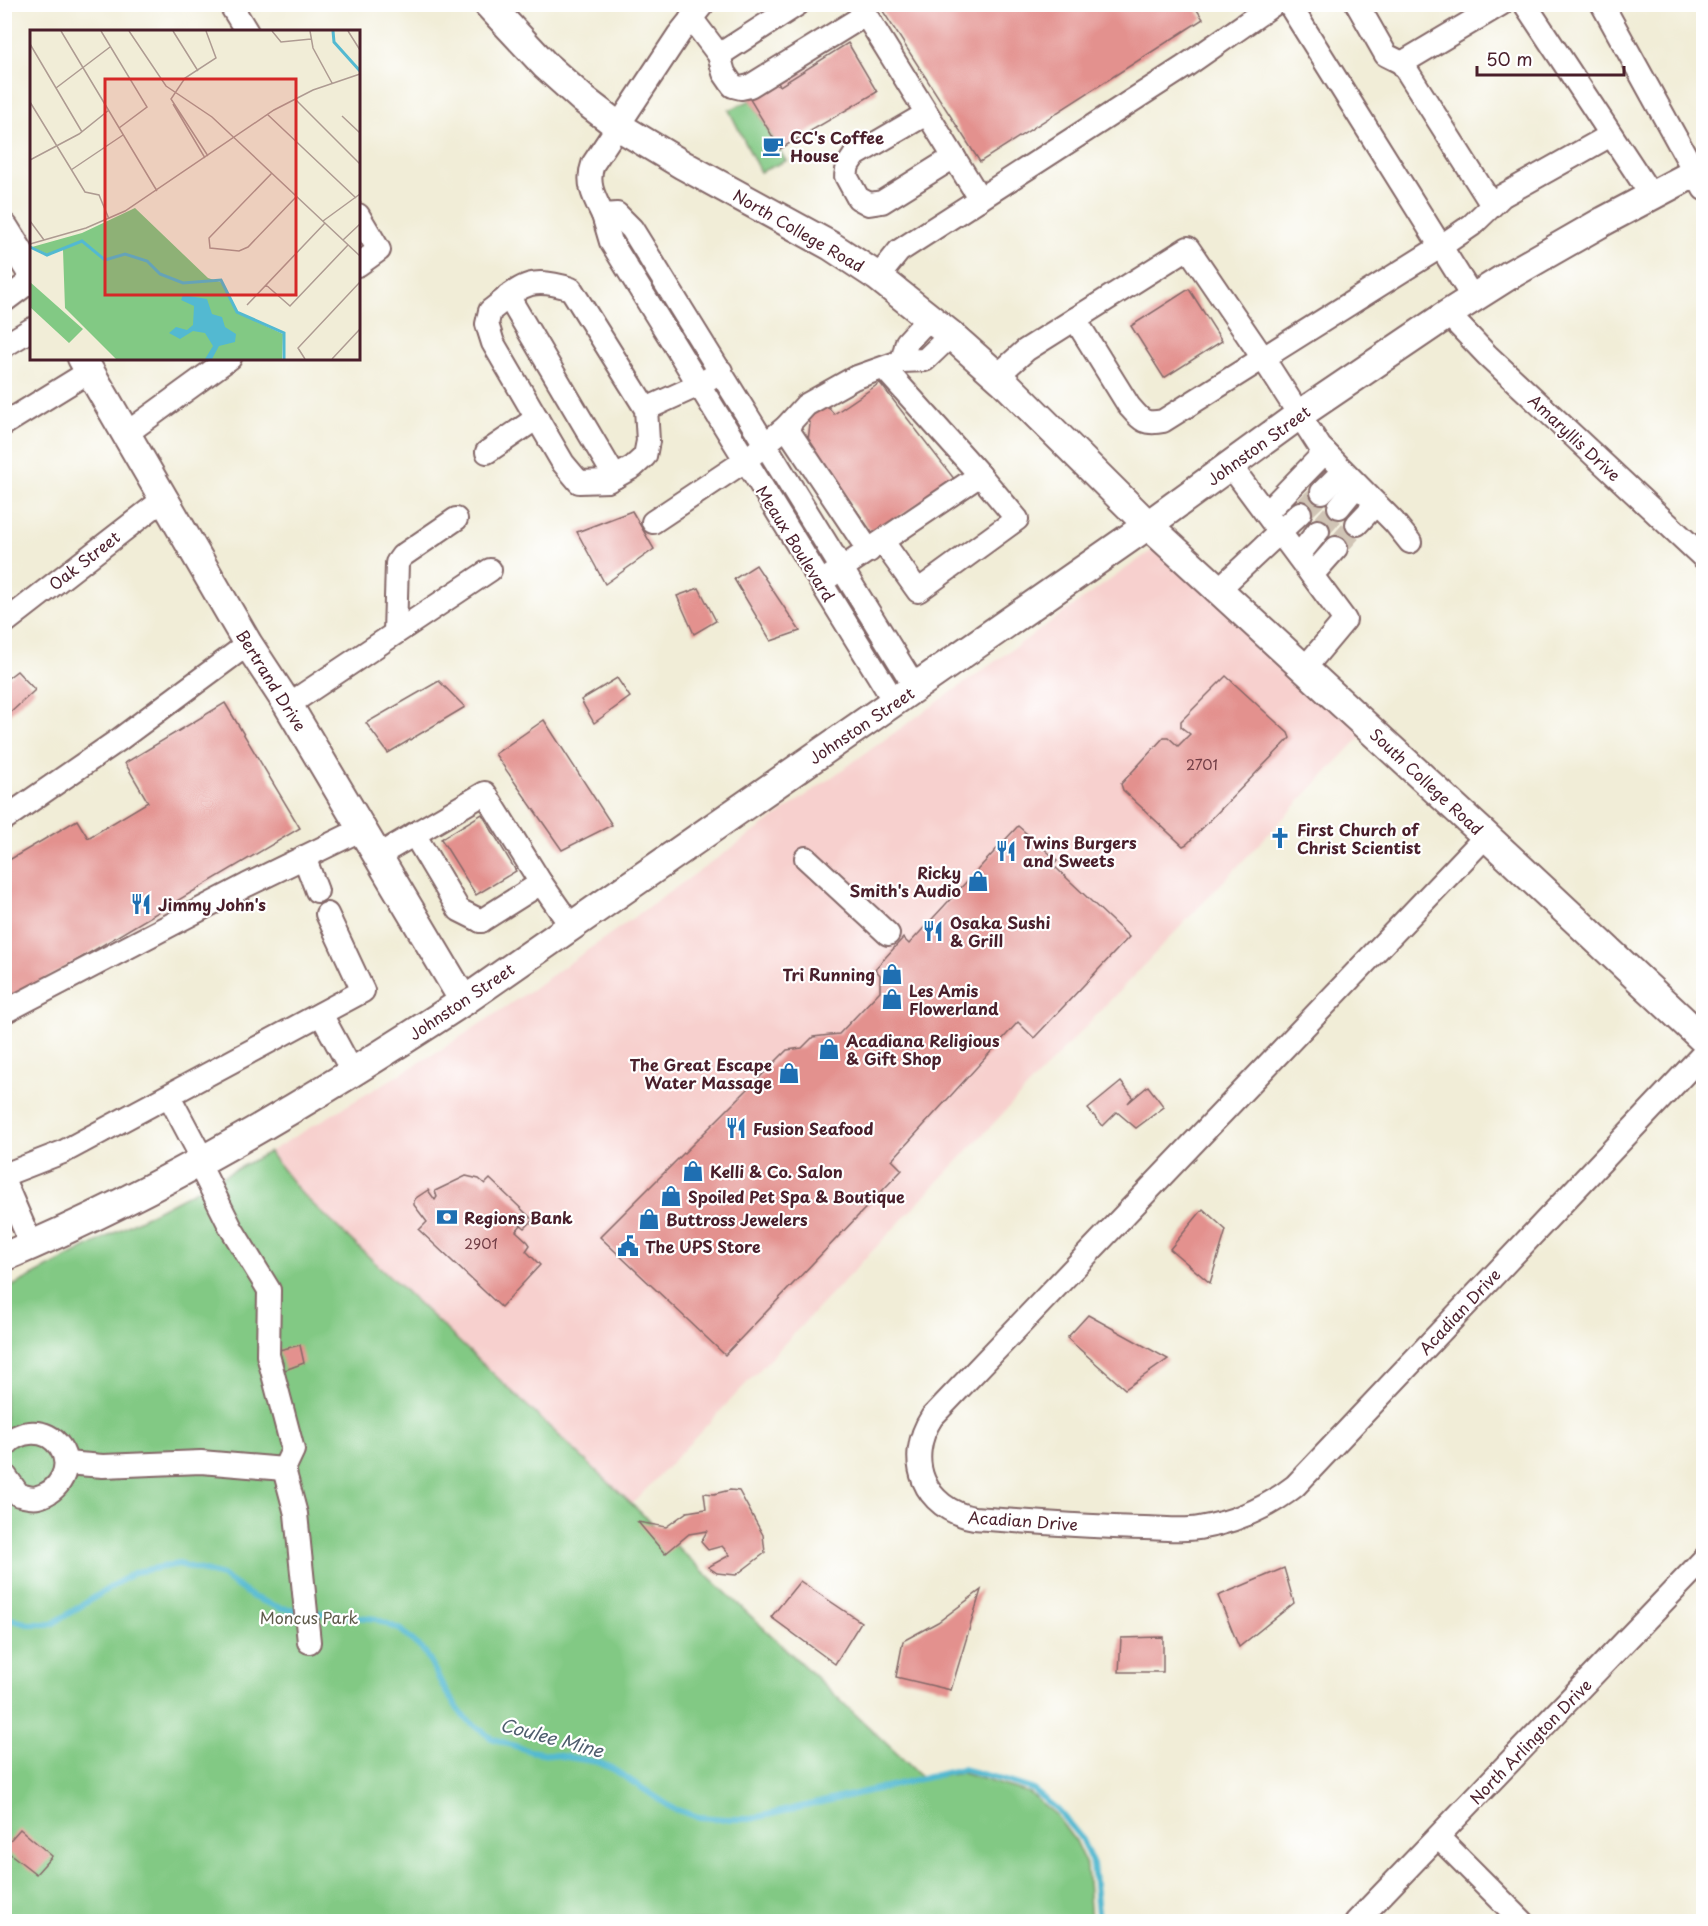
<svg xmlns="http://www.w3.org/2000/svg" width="1708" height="1926" font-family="'Playpen Sans',sans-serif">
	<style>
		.built { fill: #f7d0ce }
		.green { fill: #82c984; stroke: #667458; stroke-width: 1.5 }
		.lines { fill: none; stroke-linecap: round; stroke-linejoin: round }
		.stream { stroke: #53b9d1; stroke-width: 6 }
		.building { fill: #e3918e }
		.minor-tunnel { stroke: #d0c4b5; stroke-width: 22; stroke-dasharray: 22 11; stroke-linecap: butt }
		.minor-casing { stroke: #846767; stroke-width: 26 }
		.major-casing { stroke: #846767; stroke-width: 32 }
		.minor { stroke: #fff; stroke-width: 22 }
		.major { stroke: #fff; stroke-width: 28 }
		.labels { text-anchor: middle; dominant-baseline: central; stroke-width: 4.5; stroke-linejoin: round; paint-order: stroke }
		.number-label { font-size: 14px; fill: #703c44 }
		.poi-label { font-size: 16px; font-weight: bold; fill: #4a1f2b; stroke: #fff; text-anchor: start }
		.street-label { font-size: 16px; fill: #4a1f2b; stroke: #fff }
		.park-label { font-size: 16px; fill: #5e5a4a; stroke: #fff }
		.water-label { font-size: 18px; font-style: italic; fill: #4e5d6d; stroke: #fff }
		.inset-river { fill: none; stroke: #53b9d1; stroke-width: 3 }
		.inset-road { fill: none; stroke: #ae9b92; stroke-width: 1.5 }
		.view { fill: #d62828; fill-opacity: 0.15; stroke: #d62828; stroke-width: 3 }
		.inset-edge { fill: none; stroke: #4a1f2b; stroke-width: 3 }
	</style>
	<rect width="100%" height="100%" fill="#fff"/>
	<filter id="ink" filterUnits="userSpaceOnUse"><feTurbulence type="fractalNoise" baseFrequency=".0167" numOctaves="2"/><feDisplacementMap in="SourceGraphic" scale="12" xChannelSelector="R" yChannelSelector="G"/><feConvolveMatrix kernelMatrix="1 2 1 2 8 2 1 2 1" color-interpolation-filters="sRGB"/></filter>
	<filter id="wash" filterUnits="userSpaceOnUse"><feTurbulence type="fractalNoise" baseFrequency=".008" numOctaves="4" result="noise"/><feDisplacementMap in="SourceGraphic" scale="24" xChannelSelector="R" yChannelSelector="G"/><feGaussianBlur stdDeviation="1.35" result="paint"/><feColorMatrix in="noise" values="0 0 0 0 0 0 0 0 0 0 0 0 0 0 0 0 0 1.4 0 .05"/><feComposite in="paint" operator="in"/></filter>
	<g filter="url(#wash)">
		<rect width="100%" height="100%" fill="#f1edd7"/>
		<path class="built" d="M 1165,541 L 1369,728 L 632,1504 L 301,1193 L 269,1152 L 442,1049 L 534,988 Z"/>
		<g class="green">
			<path d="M 751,100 L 786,161 L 760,172 L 729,110 Z"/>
			<path d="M 269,1152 L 301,1193 L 924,1779 L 962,1773 L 1029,1793 L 1055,1814 L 1075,1841 L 1087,1867 L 1091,1921 L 5,1922 L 5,1290 Z"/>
		</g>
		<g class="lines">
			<g class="stream">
				<path d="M 311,1612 L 376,1619 L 401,1630 L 425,1652 L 446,1692 L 464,1717 L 491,1738 L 530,1751 L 598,1762 L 613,1769 L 674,1809 L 699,1817 L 725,1819 L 750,1819 L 962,1769 L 1000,1779 L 1032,1789 L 1058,1810 L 1081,1838 L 1093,1865 L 1099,1922"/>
				<path d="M 4,1617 L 28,1624 L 52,1624 L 135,1572 L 179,1564 L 222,1576 L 253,1597 L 280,1608 L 300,1610"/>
			</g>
		</g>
		<g id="blocks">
			<g class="building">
				<path d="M 879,5 L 1206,5 L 1197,10 L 1203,19 L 980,162 Z"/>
				<path d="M 848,43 L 877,92 L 780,149 L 748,96 L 775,78 L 780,86 Z"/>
				<path d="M 1189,289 L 1222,341 L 1164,378 L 1131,326 Z"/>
				<path d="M 880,383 L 955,480 L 873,534 L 808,441 L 810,424 L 803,413 L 822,399 L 834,414 Z"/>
				<path d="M 632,511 L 654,549 L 605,584 L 577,532 Z"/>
				<path d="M 756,565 L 800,631 L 771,641 L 734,579 Z"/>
				<path d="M 699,588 L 716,621 L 694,634 L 677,596 Z"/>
				<path d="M 17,671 L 35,690 L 8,715 L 4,710 L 4,681 Z"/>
				<path d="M 1226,676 L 1288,733 L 1290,738 L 1187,844 L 1183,846 L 1123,790 L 1121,784 L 1164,737 L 1168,737 L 1178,746 L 1190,734 L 1181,727 L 1181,721 Z"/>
				<path d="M 617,678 L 630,697 L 594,723 L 581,700 Z"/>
				<path d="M 439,681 L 465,707 L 388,753 L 366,723 Z"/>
				<path d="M 225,703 L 300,828 L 5,1003 L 4,863 L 77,820 L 88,838 L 148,802 L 125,763 Z"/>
				<path d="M 544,720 L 612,825 L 562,850 L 495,754 Z"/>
				<path d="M 482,814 L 516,871 L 476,895 L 441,839 Z"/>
				<path d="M 1018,826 L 1057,860 L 1053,865 L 1129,937 L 1034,1038 L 1018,1022 L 892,1160 L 902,1170 L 725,1355 L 600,1237 L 787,1050 L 802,1048 L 813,1037 L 839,1034 L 880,991 L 880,975 L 875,969 L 903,938 L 909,944 Z"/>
				<path d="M 1121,1082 L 1133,1097 L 1128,1103 L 1148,1086 L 1164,1107 L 1136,1128 L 1117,1112 L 1103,1126 L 1088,1109 Z"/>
				<path d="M 466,1176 L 479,1179 L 485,1184 L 490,1179 L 533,1220 L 525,1228 L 521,1225 L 516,1231 L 528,1242 L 530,1245 L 526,1251 L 540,1265 L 501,1307 L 419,1230 L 427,1222 L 414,1205 L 414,1201 L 416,1198 L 428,1190 L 435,1200 L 437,1197 L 435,1191 Z"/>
				<path d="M 1203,1209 L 1226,1230 L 1210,1283 L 1170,1249 Z"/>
				<path d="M 1088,1315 L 1168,1359 L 1125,1389 L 1067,1338 Z"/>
				<path d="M 300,1345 L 304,1363 L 285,1370 L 279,1350 Z"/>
				<path d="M 730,1490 L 739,1491 L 763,1535 L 765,1553 L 736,1575 L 717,1573 L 708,1567 L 730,1555 L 722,1546 L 708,1550 L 701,1542 L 707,1531 L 689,1534 L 665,1554 L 638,1522 L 666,1527 L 687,1512 L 706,1509 L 704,1493 L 714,1494 Z"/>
				<path d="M 1284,1568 L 1294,1603 L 1239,1647 L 1218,1596 Z"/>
				<path d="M 800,1581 L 861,1622 L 835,1664 L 771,1617 Z"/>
				<path d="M 981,1590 L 951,1690 L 896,1677 L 903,1641 L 938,1622 Z"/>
				<path d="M 1163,1637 L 1163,1672 L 1119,1672 L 1121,1638 Z"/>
				<path d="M 20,1829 L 52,1856 L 36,1874 L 4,1849 L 4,1847 Z"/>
			</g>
		</g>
	</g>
	<g filter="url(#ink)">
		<use href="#blocks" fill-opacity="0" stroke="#846767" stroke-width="1.5"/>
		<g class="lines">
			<g class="minor-tunnel">
				<path d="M 1300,513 L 1322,492"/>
				<path d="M 1318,531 L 1339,507"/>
				<path d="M 1336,548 L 1357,524"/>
			</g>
			<defs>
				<g id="minor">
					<path d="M 230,4 L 247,32"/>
					<path d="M 703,4 L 679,34 L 593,164 C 586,183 594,197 603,215 L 617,214 L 632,229 L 915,687"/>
					<path d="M 859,4 L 980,199"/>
					<path d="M 1289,4 L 1473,298"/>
					<path d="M 1357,4 L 1386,55 L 1402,63"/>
					<path d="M 1525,4 L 1651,195"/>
					<path d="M 1602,4 L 1704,189"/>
					<path d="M 691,18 L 719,55 L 724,73 L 733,86 L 741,88 L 750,86 L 865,15"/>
					<path d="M 719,55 L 798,4"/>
					<path d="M 926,114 L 854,156 L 848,165 L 846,176 L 858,198 L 869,204 L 882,202 L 954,157"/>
					<path d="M 1492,205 L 1402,63 L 1501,4"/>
					<path d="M 358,215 L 379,250 L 358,265"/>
					<path d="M 603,215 L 611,242 L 894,701"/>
					<path d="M 878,277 L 899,251 L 1184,67 L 1274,4"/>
					<path d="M 508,296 L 615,477"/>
					<path d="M 4,301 L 32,280"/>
					<path d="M 1448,314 L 1487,355 L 1704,558"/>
					<path d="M 1075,319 L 1129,406 C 1141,420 1144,425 1163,421 L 1440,247 L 1472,225 L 1502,196 L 1611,135"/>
					<path d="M 4,346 L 32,329"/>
					<path d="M 902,361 L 907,342 L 930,317"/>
					<path d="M 997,376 L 1026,350 L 1188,248 L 1263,358 L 1320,447 L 1394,522 L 1410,542"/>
					<path d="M 646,409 L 648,441 L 645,456 L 633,467 L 608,481 L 579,482 L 563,463 L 493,343 L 487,324 L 490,311 C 522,286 529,275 571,289 L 646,409 L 699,385 L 721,371"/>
					<path d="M 4,424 L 90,371"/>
					<path d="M 786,427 L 869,551"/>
					<path d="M 127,433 L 230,358"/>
					<path d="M 487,452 L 537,418"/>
					<path d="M 1230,465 L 1345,620 L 1304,669"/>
					<path d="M 1322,492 L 1343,471"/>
					<path d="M 1339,507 L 1357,485"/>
					<path d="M 1266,513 L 1325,452"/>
					<path d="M 653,522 L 746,460 L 786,427 L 806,405 L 854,378 L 902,361 L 925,360 L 951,335"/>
					<path d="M 1357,524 L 1376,504"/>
					<path d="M 883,542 L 918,591 L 1017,519 L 980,475"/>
					<path d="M 1298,556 L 1318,531"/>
					<path d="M 1312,575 L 1336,548"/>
					<path d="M 829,577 L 980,475 L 885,369"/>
					<path d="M 1218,590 L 1300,513"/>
					<path d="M 4,623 L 165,498"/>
					<path d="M 395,633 L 397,563 L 402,556 L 456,519"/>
					<path d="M 288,705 L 490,570"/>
					<path d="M 4,819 L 120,739 L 248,644"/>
					<path d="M 414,834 L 459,910 L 481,921"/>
					<path d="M 1486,836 L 932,1417 C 904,1460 924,1509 974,1518 C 1031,1522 1088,1527 1144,1528 C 1162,1528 1182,1531 1199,1528 C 1235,1522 1267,1508 1295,1486 L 1704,1053"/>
					<path d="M 377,856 L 485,793 L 541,883"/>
					<path d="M 304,857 L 317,891"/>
					<path d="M 806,858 L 888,934"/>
					<path d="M 481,921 L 541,883 L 571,926"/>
					<path d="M 4,1012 L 247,885 L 362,829"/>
					<path d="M 321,1014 L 353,1073"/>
					<path d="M 169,1096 L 203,1160"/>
					<path d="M 198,1162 L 231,1228 L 269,1290 L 268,1355 L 293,1450 L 284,1469 L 296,1514 L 309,1642"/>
					<path d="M 4,1175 L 63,1152 L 363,991 L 327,914"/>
					<path d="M 4,1181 L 32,1246"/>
					<path d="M 4,1447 C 18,1429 47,1427 60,1447 C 74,1467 59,1492 38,1497 C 32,1499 25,1496 19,1495 L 4,1474"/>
					<path d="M 66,1463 L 103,1466 L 201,1462 L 284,1469"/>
					<path d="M 1439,1838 L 1523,1922"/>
					<path d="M 1356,1922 L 1704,1559"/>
				</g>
				<g id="major">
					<path d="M 488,4 L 545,65 L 584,100 L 618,126 L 683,165 L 831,246 L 878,277 L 951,335 L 1004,382 L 1148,525 L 1486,836 L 1704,1040"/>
					<path d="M 4,228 L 32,273"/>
					<path d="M 82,358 L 248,644 L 288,705 L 464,1001"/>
					<path d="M 4,1257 C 166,1189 317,1097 464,1001 L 1148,525 L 1299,415 L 1448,314 L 1508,276 L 1604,221 L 1704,168"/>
				</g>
			</defs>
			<use href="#minor" class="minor-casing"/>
			<use href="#major" class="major-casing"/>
			<use href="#minor" class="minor"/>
			<use href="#major" class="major"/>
		</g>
	</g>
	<defs>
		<symbol id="cafe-bare" viewBox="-9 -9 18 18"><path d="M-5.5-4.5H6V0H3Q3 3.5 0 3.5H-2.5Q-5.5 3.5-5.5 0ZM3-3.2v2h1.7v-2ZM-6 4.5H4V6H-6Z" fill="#1f6fb2" stroke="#fff" stroke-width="2.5" paint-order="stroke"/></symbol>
		<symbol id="church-bare" viewBox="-9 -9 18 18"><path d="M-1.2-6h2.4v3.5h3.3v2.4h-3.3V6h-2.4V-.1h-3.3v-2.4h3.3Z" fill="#1f6fb2" stroke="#fff" stroke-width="2.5" paint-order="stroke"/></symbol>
		<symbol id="restaurant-bare" viewBox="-9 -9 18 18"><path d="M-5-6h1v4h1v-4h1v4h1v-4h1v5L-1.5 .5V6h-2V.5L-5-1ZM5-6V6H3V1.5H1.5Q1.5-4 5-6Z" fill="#1f6fb2" stroke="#fff" stroke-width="2.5" paint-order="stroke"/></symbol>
		<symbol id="shop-bare" viewBox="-9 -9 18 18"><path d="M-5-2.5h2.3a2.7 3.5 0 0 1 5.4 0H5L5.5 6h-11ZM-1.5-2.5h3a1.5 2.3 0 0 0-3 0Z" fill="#1f6fb2" stroke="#fff" stroke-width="2.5" paint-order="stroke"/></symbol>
		<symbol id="bank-bare" viewBox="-9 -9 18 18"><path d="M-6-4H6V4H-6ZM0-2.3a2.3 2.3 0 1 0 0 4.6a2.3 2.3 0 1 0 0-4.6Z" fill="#1f6fb2" stroke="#fff" stroke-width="2.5" paint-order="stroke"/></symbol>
		<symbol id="civic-bare" viewBox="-9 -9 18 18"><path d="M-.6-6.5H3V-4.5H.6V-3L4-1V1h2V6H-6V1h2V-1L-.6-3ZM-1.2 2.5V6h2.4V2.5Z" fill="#1f6fb2" stroke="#fff" stroke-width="2.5" paint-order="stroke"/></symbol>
	</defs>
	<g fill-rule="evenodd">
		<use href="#cafe-bare" x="758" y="131" width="30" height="30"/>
		<use href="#church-bare" x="1265" y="823" width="30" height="30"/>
		<use href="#restaurant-bare" x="991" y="836" width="30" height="30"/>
		<use href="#shop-bare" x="963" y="866" width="30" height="30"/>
		<use href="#restaurant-bare" x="126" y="889" width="30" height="30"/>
		<use href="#restaurant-bare" x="918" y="916" width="30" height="30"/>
		<use href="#shop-bare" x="877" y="959" width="30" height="30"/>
		<use href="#shop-bare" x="877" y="984" width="30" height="30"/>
		<use href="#shop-bare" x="814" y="1034" width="30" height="30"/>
		<use href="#shop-bare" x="774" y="1058" width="30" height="30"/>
		<use href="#restaurant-bare" x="721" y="1113" width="30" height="30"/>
		<use href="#shop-bare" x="678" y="1156" width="30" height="30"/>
		<use href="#shop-bare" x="656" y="1181" width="30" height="30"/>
		<use href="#bank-bare" x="432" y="1202" width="30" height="30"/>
		<use href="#shop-bare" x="634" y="1204" width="30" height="30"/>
		<use href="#civic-bare" x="613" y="1231" width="30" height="30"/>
	</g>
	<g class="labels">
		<g class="number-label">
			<text x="1202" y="764">2701</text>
			<text x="481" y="1243">2901</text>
		</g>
		<g class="poi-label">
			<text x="790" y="137">CC's Coffee<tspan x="790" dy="18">House</tspan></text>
			<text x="1297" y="829">First Church of<tspan x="1297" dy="18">Christ Scientist</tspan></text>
			<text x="1023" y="842">Twins Burgers<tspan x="1023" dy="18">and Sweets</tspan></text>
			<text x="961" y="872" text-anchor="end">Ricky<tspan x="961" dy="18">Smith's Audio</tspan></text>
			<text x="158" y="904">Jimmy John's</text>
			<text x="950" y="922">Osaka Sushi<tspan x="950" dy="18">&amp; Grill</tspan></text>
			<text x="875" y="974" text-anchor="end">Tri Running</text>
			<text x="909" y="990">Les Amis<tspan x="909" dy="18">Flowerland</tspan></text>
			<text x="846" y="1040">Acadiana Religious<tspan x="846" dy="18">&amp; Gift Shop</tspan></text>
			<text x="772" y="1064" text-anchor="end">The Great Escape<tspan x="772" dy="18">Water Massage</tspan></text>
			<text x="753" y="1128">Fusion Seafood</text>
			<text x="710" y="1171">Kelli &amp; Co. Salon</text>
			<text x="688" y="1196">Spoiled Pet Spa &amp; Boutique</text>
			<text x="464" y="1217">Regions Bank</text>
			<text x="666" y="1219">Buttross Jewelers</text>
			<text x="645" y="1246">The UPS Store</text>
		</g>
		<g class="street-label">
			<text transform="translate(799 230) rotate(30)">North College Road</text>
			<text transform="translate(1575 437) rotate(43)">Amaryllis Drive</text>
			<text transform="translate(1258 445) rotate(-36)">Johnston Street</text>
			<text transform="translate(796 543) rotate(58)">Meaux Boulevard</text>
			<text transform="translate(84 560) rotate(-38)">Oak Street</text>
			<text transform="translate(272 680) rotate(58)">Bertrand Drive</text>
			<text transform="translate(861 725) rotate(-34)">Johnston Street</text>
			<text transform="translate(1427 781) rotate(43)">South College Road</text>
			<text transform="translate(461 1001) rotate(-34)">Johnston Street</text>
			<text transform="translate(1459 1311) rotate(-47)">Acadian Drive</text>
			<text transform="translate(1023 1520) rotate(4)">Acadian Drive</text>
			<text transform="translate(1530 1741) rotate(-46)">North Arlington Drive</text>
		</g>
		<g class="park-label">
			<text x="309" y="1617">Moncus Park</text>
		</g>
		<g class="water-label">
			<text transform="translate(552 1737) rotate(15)">Coulee Mine</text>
		</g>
	</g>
	<g transform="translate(30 30)">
		<rect width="330" height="330" fill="#f1edd7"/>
		<path d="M 105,178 L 178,248 L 193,253 L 206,282 L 253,304 L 252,329 L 86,329 L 35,278 L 33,220 L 17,224 L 2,217 L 52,203 ZM 0,252 L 53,299 L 39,313 L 0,277 Z" fill="#82c984"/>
		<path d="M 153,265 L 177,269 L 182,284 L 192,287 L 195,297 L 206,304 L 205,312 L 189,316 L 182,329 L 175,329 L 183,316 L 175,303 L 163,301 L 150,309 L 139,303 L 146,297 L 157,300 L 163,295 L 164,276 L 151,270 Z" fill="#53b9d1"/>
		<path class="inset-river" d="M 303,1 L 304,12 L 330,41M 0,217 L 17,225 L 52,211 L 75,230 L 95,224 L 117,231 L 130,244 L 153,253 L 191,250 L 207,282 L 254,303 L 254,329"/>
		<path class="inset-road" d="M 31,1 L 127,161M 71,1 L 117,77 L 89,98M 99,1 L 136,56 L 182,87 L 330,226M 143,1 L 168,41M 176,1 L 186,28 L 155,48 L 141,69 L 178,126M 242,1 L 251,12 L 281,9M 280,1 L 283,18 L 302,53M 318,1 L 330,20M 0,14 L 52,102M 26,58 L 80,17M 265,69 L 330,134M 0,72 L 55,162 L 69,165 L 79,189M 143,74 L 175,128M 237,84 L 326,168M 312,86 L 330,103M 0,130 L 49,104 L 79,80M 41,140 L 93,105M 242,143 L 179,208 L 180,218 L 209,221 L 218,217 L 267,166M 0,191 L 14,210M 293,191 L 330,164M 313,210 L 330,194M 0,214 L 56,198 L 95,181 L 244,80 L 283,60 L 330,44M 236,255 L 260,276 L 318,215M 217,275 L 295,193M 275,329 L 268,318 L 330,252M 302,329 L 330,299"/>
		<path class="view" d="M 75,49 L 266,49 L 266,265 L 75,265 Z"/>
		<rect width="330" height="330" class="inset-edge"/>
	</g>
	<rect width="1708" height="1926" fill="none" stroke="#fff" stroke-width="24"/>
	<path d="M1477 66v9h147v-9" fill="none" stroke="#4a1f2b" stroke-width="3"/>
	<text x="1486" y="66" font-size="18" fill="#4a1f2b" stroke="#ffffff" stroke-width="4.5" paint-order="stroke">50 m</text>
</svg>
